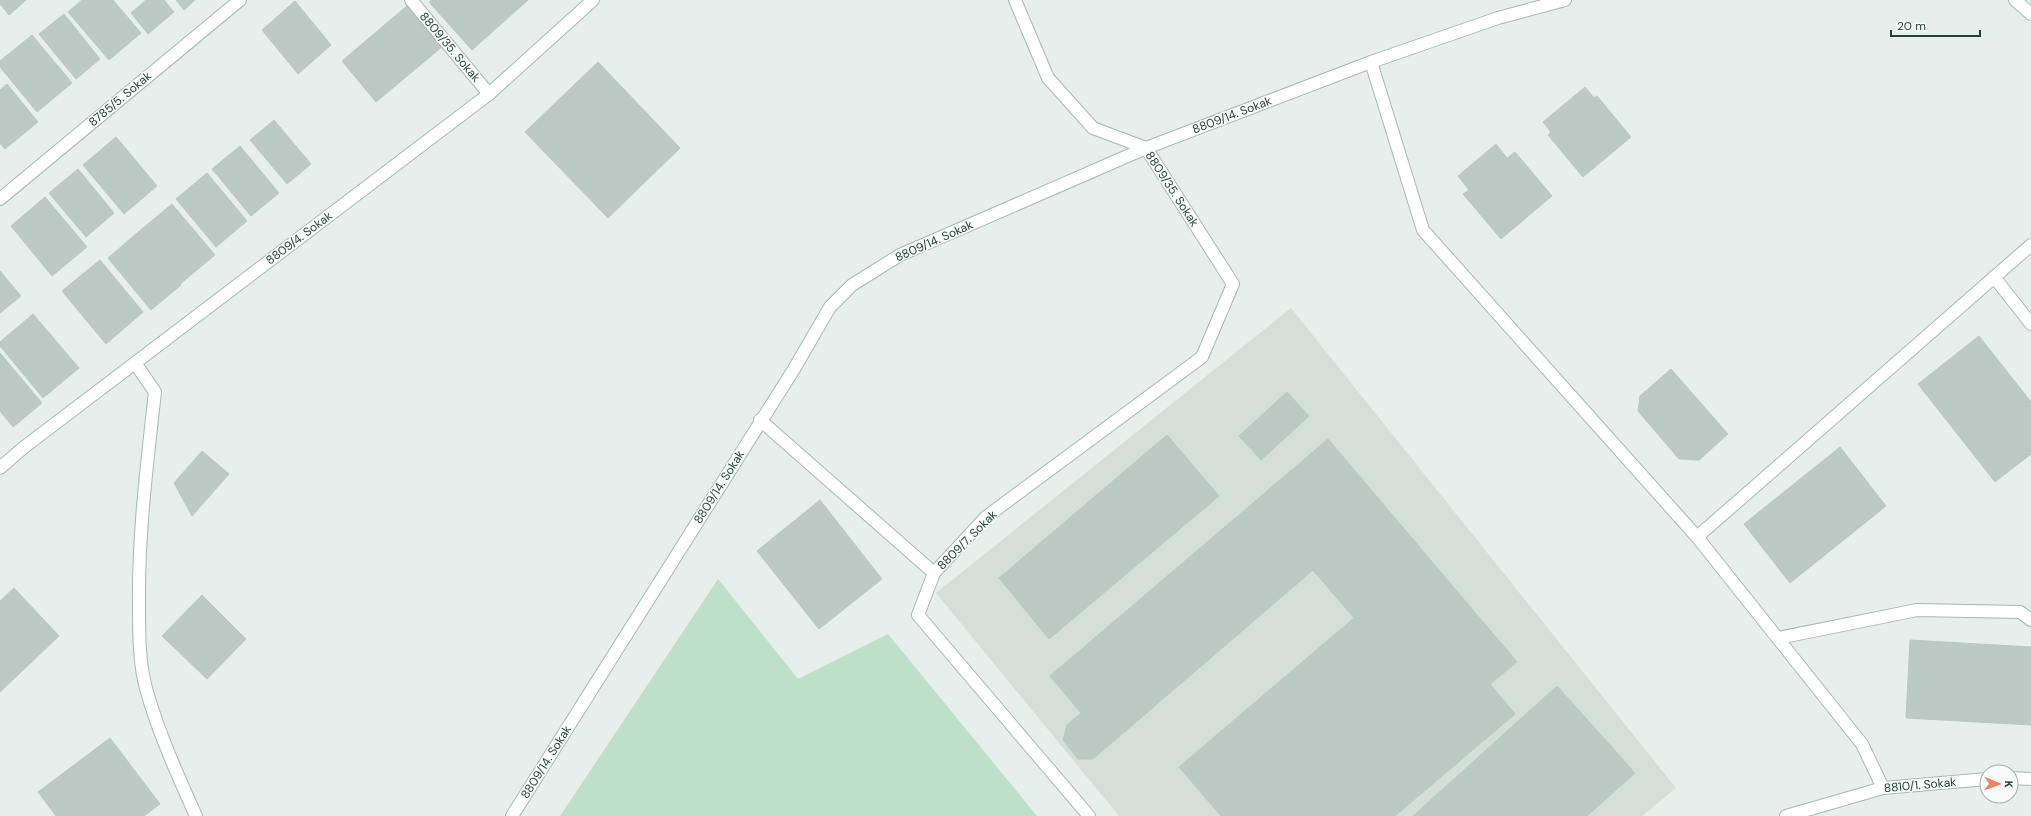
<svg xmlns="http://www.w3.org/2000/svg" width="2031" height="816" font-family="'DM Sans',sans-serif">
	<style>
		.built { fill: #d4dfda }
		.grass { fill: #bfe0c8 }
		.building { fill: #bbcac4; stroke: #b8c9c2 }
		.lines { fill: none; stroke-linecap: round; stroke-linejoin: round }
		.minor-casing { stroke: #a8b8b2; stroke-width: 14 }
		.minor { stroke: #fff; stroke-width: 12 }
		.labels { text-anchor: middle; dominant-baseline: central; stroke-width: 3; stroke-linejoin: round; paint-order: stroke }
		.street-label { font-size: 12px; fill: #24423a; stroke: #f7fbf9 }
	</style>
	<rect width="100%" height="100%" fill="#e6efeb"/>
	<path class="built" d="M 1291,308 L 1676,788 L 1642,816 L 1119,816 L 936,593 Z"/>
	<path class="grass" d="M 718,579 L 798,679 L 888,634 L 1037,816 L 560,816 Z"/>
	<g class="building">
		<path d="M 0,0 L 26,0 L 9,15 L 0,4 Z"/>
		<path d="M 82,0 L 113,0 L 141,33 L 109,60 L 68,12 Z"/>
		<path d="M 146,0 L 164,0 L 174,12 L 148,34 L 131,13 Z"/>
		<path d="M 176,0 L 195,0 L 184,10 Z"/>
		<path d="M 432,0 L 528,0 L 472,50 L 429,2 Z"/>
		<path d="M 295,1 L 331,45 L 298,74 L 262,30 Z"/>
		<path d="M 408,5 L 443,46 L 376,102 L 342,61 Z"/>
		<path d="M 64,14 L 100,59 L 76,79 L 39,34 Z"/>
		<path d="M 32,35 L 72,83 L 37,112 L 0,67 L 0,61 Z"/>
		<path d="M 598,62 L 680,148 L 608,218 L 525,132 Z"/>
		<path d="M 7,84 L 38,122 L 5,149 L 0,143 L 0,90 Z"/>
		<path d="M 1585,87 L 1594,98 L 1597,96 L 1631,137 L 1583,177 L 1548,135 L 1551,132 L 1543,122 Z"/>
		<path d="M 274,120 L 311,164 L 287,184 L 250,140 Z"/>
		<path d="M 116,137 L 157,186 L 124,214 L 83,165 Z"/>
		<path d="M 1496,144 L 1507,158 L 1515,152 L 1552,196 L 1501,239 L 1463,194 L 1469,190 L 1458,176 Z"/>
		<path d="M 240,146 L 279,193 L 251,216 L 212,169 Z"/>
		<path d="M 78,169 L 114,213 L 86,237 L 49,193 Z"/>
		<path d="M 207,173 L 247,221 L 216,247 L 176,199 Z"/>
		<path d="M 45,197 L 87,247 L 52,276 L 11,226 Z"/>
		<path d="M 172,204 L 215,255 L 180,284 L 137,233 Z"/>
		<path d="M 137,233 L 181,285 L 151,310 L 108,258 Z"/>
		<path d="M 100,260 L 143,312 L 106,344 L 62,291 Z"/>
		<path d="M 0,271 L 21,296 L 0,313 Z"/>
		<path d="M 33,314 L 79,368 L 43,398 L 0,346 L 0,342 Z"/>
		<path d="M 1979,336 L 2031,402 L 2031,454 L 1995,482 L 1918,384 Z"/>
		<path d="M 0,353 L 42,403 L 13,427 L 0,411 Z"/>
		<path d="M 1671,369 L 1728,434 L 1699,460 L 1679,459 L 1638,411 L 1640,396 Z"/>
		<path d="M 1287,392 L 1309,416 L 1261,460 L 1239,436 Z"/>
		<path d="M 1167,435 L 1219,496 L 1049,639 L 999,578 Z"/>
		<path d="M 1328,439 L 1517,662 L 1490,684 L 1515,714 L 1395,816 L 1221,816 L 1179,767 L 1354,618 L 1313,570 L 1093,759 L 1078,759 L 1063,740 L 1067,725 L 1081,713 L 1050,676 Z"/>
		<path d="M 1840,447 L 1886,506 L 1790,583 L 1744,524 Z"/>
		<path d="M 202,451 L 229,474 L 192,516 L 174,483 Z"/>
		<path d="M 820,500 L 882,579 L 819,629 L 757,551 Z"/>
		<path d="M 14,588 L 59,636 L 0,692 L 0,601 Z"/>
		<path d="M 202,595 L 246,639 L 207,679 L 162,636 Z"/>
		<path d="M 1910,640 L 2031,647 L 2031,725 L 1906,718 Z"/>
		<path d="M 1557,686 L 1635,773 L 1587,816 L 1413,816 Z"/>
		<path d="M 110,738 L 160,804 L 144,816 L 56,816 L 38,792 Z"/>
	</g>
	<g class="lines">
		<defs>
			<g id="minor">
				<path d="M 411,0 L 489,94"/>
				<path d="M 1015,0 L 1048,78 L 1093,128 L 1146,148 L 1233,284 L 1202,357 L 986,517 L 934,573 L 918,615 L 1089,816"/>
				<path d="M 2015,0 L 2031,14"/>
				<path d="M 1371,62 L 1423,230 L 1697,537 L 1862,744 L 1883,788"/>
				<path d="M 0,199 L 240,0"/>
				<path d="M 1994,277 L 2031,324"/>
				<path d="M 135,363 L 155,392 C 147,464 138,535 139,607 C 139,635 139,665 147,692 C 159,734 178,776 196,816"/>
				<path d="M 760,420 L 934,573"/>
				<path d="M 0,468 L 23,448 L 489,94 L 593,0"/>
				<path d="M 1697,537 L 2031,245"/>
				<path d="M 1778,638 L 1917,610 L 2020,612 L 2031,620"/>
				<path d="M 2011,778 L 2031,779"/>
				<path d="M 512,816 L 794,369 L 830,307 L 852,285 L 900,255 L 1146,148 L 1371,62 L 1498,18 L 1565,0"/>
				<path d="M 1786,816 L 1883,788 L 1987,779"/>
			</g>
		</defs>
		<use href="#minor" class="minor-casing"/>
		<use href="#minor" class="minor"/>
	</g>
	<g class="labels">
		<g class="street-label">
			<text transform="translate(450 47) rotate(50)">8809/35. Sokak</text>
			<text transform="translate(120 99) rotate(-40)">8785/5. Sokak</text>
			<text transform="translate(1232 115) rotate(-21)">8809/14. Sokak</text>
			<text transform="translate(1172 189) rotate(57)">8809/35. Sokak</text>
			<text transform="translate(299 238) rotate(-37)">8809/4. Sokak</text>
			<text transform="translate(934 241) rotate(-24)">8809/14. Sokak</text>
			<text transform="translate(719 487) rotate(-58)">8809/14. Sokak</text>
			<text transform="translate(967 540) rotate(-45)">8809/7. Sokak</text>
			<text transform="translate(546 762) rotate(-58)">8809/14. Sokak</text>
			<text transform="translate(1920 785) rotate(-5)">8810/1. Sokak</text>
		</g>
	</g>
	<g transform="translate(1999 784) rotate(92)"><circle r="19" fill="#f7fbf9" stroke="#a3b1ad"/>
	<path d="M0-3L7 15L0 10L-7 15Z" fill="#f4845f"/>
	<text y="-6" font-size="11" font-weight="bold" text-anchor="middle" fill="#24423a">K</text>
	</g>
	<path d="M1891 30v6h89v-6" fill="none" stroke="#24423a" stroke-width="2"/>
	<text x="1897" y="30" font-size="12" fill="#24423a" stroke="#f7fbf9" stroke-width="3" paint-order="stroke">20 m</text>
</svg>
